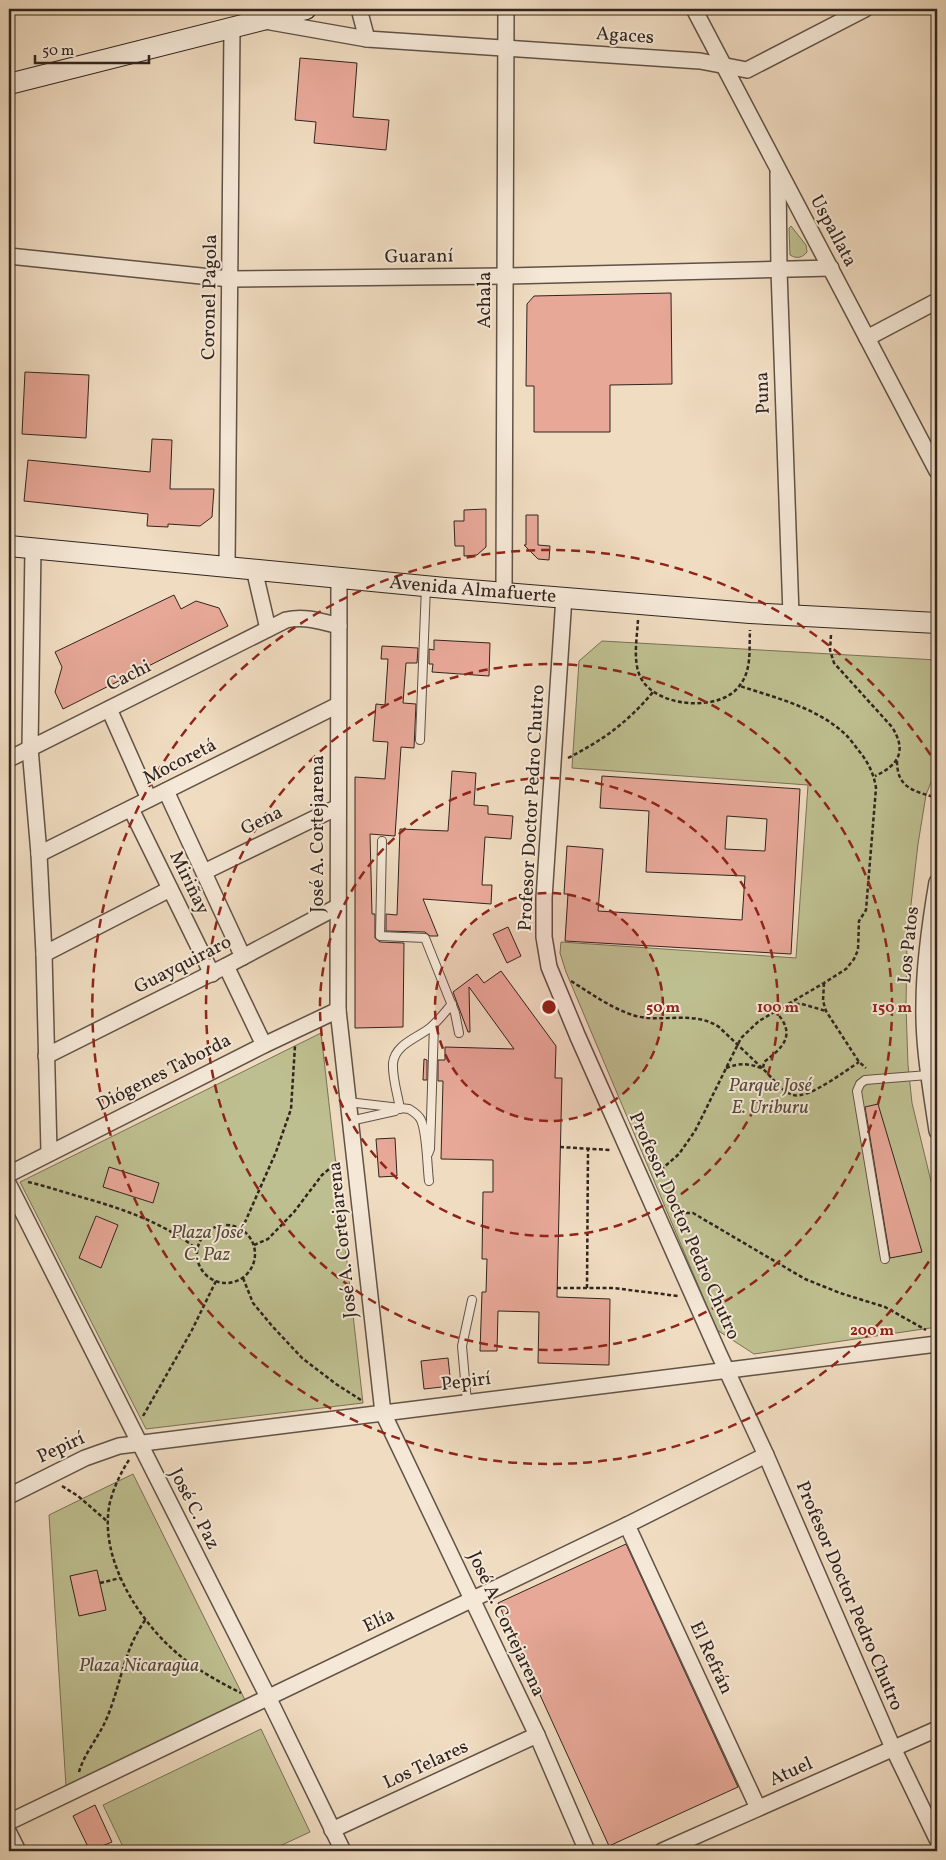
<svg xmlns="http://www.w3.org/2000/svg" width="946" height="1860" font-family="Vollkorn,serif">
	<style>
		.green { fill: #bebf90; stroke: #787257 }
		.building { fill: #e8a898; stroke: #31241e; fill-rule: evenodd }
		.lines { fill: none; stroke-linecap: round; stroke-linejoin: round }
		.lane-casing { stroke: #615247; stroke-width: 10 }
		.street-casing { stroke: #615247; stroke-width: 18 }
		.secondary-casing { stroke: #31241e; stroke-width: 22 }
		.path { stroke: #31241e; stroke-width: 2.5; stroke-dasharray: 4 2.5; stroke-linecap: butt }
		.lane { stroke: #f5e8d7; stroke-width: 8 }
		.street { stroke: #f5e8d7; stroke-width: 15 }
		.secondary { stroke: #f5e8d7; stroke-width: 20 }
		.ring { fill: none; stroke: #8f2418; stroke-width: 2.5; stroke-dasharray: 9 6 }
		.labels { text-anchor: middle; dominant-baseline: central; stroke-width: 4; stroke-linejoin: round; paint-order: stroke }
		.street-label { font-size: 19px; fill: #31241e; stroke: #f5e8d7 }
		.park-label { font-size: 19px; font-style: italic; fill: #544b3a; stroke: #f5e8d7 }
		.centre { fill: #8f2418; stroke: #f5e8d7; stroke-width: 2.5 }
		.ring-label { font-size: 15px; text-anchor: middle; font-weight: bold; fill: #8f2418; stroke: #f5e8d7; stroke-width: 4; stroke-linejoin: round; paint-order: stroke }
	</style>
	<rect width="100%" height="100%" fill="#f0dcc1"/>
	<filter id="stains"><feTurbulence type="fractalNoise" baseFrequency=".004" numOctaves="4"/><feColorMatrix values="0 0 0 0 .2 0 0 0 0 .09 0 0 0 0 .02 0 0 0 .5 -.17"/></filter>
	<radialGradient id="worn" r=".72"><stop offset=".6" stop-color="#630" stop-opacity="0"/><stop offset="1" stop-color="#630" stop-opacity=".3"/></radialGradient>
	<g class="green">
		<path d="M 791,226 L 806,245 L 807,252 C 802,258 797,259 790,255 L 789,228 Z"/>
		<path d="M 602,641 L 937,660 L 937,767 L 926,795 L 918,844 L 907,939 L 906,1006 L 908,1065 L 912,1103 L 937,1206 L 937,1327 L 754,1354 L 717,1330 L 566,972 L 560,953 L 561,942 L 796,958 L 808,785 L 572,768 L 579,661 Z"/>
		<path d="M 321,1033 L 363,1403 L 146,1429 L 20,1182 Z"/>
		<path d="M 133,1474 L 249,1708 L 66,1786 L 49,1515 Z"/>
		<path d="M 261,1729 L 310,1832 L 269,1851 L 125,1851 L 103,1805 Z"/>
	</g>
	<g class="building">
		<path d="M 300,58 L 357,63 L 353,117 L 389,120 L 386,150 L 314,143 L 316,122 L 295,120 Z"/>
		<path d="M 671,293 L 672,384 L 610,385 L 610,432 L 534,432 L 534,386 L 526,386 L 527,304 L 534,296 Z"/>
		<path d="M 25,372 L 89,375 L 86,438 L 22,434 Z"/>
		<path d="M 152,439 L 172,440 L 170,489 L 214,489 L 212,517 L 200,526 L 168,524 L 168,527 L 147,526 L 148,514 L 24,501 L 28,460 L 150,472 Z"/>
		<path d="M 486,509 L 486,547 L 477,555 L 464,556 L 464,546 L 455,546 L 454,521 L 464,521 L 464,510 Z"/>
		<path d="M 526,515 L 538,515 L 538,545 L 550,546 L 549,560 L 538,559 L 524,545 L 526,545 Z"/>
		<path d="M 174,595 L 181,609 L 196,601 L 219,608 L 228,626 L 63,709 L 55,692 L 62,667 L 55,652 Z"/>
		<path d="M 434,640 L 490,643 L 489,676 L 432,672 L 433,664 L 429,664 L 429,649 L 434,650 Z"/>
		<path d="M 382,646 L 418,648 L 417,663 L 406,663 L 403,703 L 416,704 L 414,748 L 401,747 L 395,836 L 370,834 L 372,914 L 375,914 L 375,938 L 380,942 L 404,943 L 403,1027 L 355,1028 L 355,777 L 385,779 L 388,742 L 373,741 L 376,704 L 385,705 L 388,659 L 381,659 Z"/>
		<path d="M 452,771 L 476,773 L 474,805 L 488,806 L 488,814 L 513,816 L 511,839 L 485,837 L 482,885 L 492,885 L 491,904 L 423,899 L 438,936 L 430,936 L 425,932 L 386,931 L 386,914 L 397,915 L 400,829 L 448,831 Z"/>
		<path d="M 602,776 L 800,789 L 791,954 L 565,941 L 568,894 L 564,894 L 567,846 L 603,849 L 598,911 L 742,920 L 745,876 L 646,872 L 649,811 L 600,808 ZM 727,816 L 767,819 L 765,851 L 725,849 Z"/>
		<path d="M 508,927 L 521,956 L 507,963 L 493,934 Z"/>
		<path d="M 501,971 L 556,1046 L 555,1078 L 562,1078 L 557,1297 L 610,1299 L 609,1365 L 538,1363 L 539,1312 L 498,1311 L 497,1351 L 480,1351 L 482,1292 L 486,1292 L 487,1259 L 482,1259 L 483,1192 L 493,1192 L 493,1160 L 441,1159 L 443,1081 L 438,1081 L 438,1060 L 445,1060 L 445,1047 L 514,1049 L 469,987 L 470,1032 L 468,1032 L 453,992 L 477,974 L 484,983 Z"/>
		<path d="M 424,1059 L 427,1060 L 427,1080 L 423,1080 Z"/>
		<path d="M 878,1104 L 922,1252 L 890,1258 L 865,1107 Z"/>
		<path d="M 395,1138 L 397,1176 L 379,1177 L 376,1139 Z"/>
		<path d="M 109,1167 L 159,1183 L 153,1203 L 103,1187 Z"/>
		<path d="M 96,1216 L 118,1225 L 101,1268 L 79,1258 Z"/>
		<path d="M 448,1358 L 451,1386 L 424,1389 L 421,1361 Z"/>
		<path d="M 626,1544 L 738,1787 L 609,1846 L 498,1603 Z"/>
		<path d="M 97,1570 L 106,1610 L 79,1616 L 70,1576 Z"/>
		<path d="M 95,1805 L 112,1842 L 90,1851 L 73,1816 Z"/>
	</g>
	<g class="lines">
		<defs>
			<g id="lane">
				<path d="M 420,740 L 426,586"/>
				<path d="M 382,841 L 380,936 L 425,938 L 455,1013 L 459,1033"/>
				<path d="M 348,1102 L 409,1109 C 414,1112 418,1114 421,1120 C 427,1133 427,1165 429,1181"/>
				<path d="M 400,1109 C 398,1095 392,1078 393,1063 C 395,1044 418,1038 431,1027 C 439,1020 445,1012 452,1004"/>
				<path d="M 350,1121 L 395,1111"/>
				<path d="M 428,1154 L 430,1149 L 434,1025"/>
				<path d="M 885,1259 L 857,1091 L 860,1084 L 865,1080 L 928,1075"/>
				<path d="M 467,1402 L 462,1346 L 472,1300"/>
			</g>
			<g id="street">
				<path d="M 359,9 L 367,39 L 700,61 L 747,70 L 865,9"/>
				<path d="M 694,9 L 937,471"/>
				<path d="M 265,21 L 367,39"/>
				<path d="M 778,173 L 779,270 L 791,615"/>
				<path d="M 9,256 L 230,279 L 505,276 L 831,268"/>
				<path d="M 867,338 L 937,301"/>
				<path d="M 33,548 L 30,748 L 39,854 L 44,954 L 49,1152"/>
				<path d="M 227,566 L 232,28"/>
				<path d="M 254,569 L 268,629"/>
				<path d="M 339,579 L 338,1010 L 383,1413 L 537,1735 L 587,1851"/>
				<path d="M 504,592 L 506,9"/>
				<path d="M 564,597 L 544,898 L 544,937 L 549,967 L 578,1037 L 719,1354 L 766,1455 L 893,1748 L 937,1839"/>
				<path d="M 109,709 L 149,799"/>
				<path d="M 9,759 L 286,620 C 305,616 320,621 339,626"/>
				<path d="M 166,791 L 243,957"/>
				<path d="M 131,809 L 212,974"/>
				<path d="M 39,854 L 338,705"/>
				<path d="M 204,872 L 338,807"/>
				<path d="M 937,882 C 930,923 924,963 924,1004 C 923,1047 931,1089 937,1131"/>
				<path d="M 44,954 L 170,889"/>
				<path d="M 226,966 L 264,1045"/>
				<path d="M 46,1056 L 226,966 L 337,907"/>
				<path d="M 9,1174 L 264,1045 L 338,1010"/>
				<path d="M 9,1185 L 268,1697 L 343,1851"/>
				<path d="M 9,1496 L 85,1458 L 119,1446 L 937,1344"/>
				<path d="M 627,1525 L 758,1808"/>
				<path d="M 9,1822 L 627,1525 L 766,1455"/>
				<path d="M 332,1830 L 537,1735"/>
				<path d="M 9,1833 L 18,1851"/>
				<path d="M 662,1851 L 937,1729"/>
			</g>
			<g id="secondary">
				<path d="M 9,84 L 306,9"/>
				<path id="s1" d="M 9,546 L 445,588 L 750,613 L 937,623"/>
			</g>
		</defs>
		<use href="#lane" class="lane-casing"/>
		<use href="#street" class="street-casing"/>
		<use href="#secondary" class="secondary-casing"/>
		<g class="path">
			<path d="M 638,620 C 637,639 632,664 642,680 C 659,708 722,712 740,685 C 752,670 749,648 750,630"/>
			<path d="M 831,635 L 830,650 L 834,663 L 892,727 C 907,751 899,765 875,776"/>
			<path d="M 568,758 C 603,740 627,723 653,692"/>
			<path d="M 897,761 C 897,789 915,791 937,798"/>
			<path d="M 571,981 C 592,994 612,1009 636,1016 C 663,1023 693,1010 719,1027 L 763,1069"/>
			<path d="M 824,983 L 823,1001 L 826,1011 L 859,1062 L 866,1068"/>
			<path d="M 789,1004 L 802,1004 L 826,1011"/>
			<path d="M 775,1011 C 797,1034 784,1047 764,1062 L 763,1069 C 771,1076 782,1092 793,1095 C 809,1099 845,1071 859,1062"/>
			<path d="M 726,1068 C 739,1063 748,1063 761,1068"/>
			<path d="M 560,1147 L 611,1150"/>
			<path d="M 656,1174 L 679,1154 L 695,1131 L 741,1038 L 759,1021 L 824,983 L 846,969 L 854,959 L 858,950 L 859,921 L 866,910 L 876,788 C 874,774 868,762 859,751 C 855,746 851,740 847,736 C 819,708 776,698 740,686"/>
			<path d="M 28,1182 C 46,1186 63,1192 81,1197 C 123,1209 162,1222 197,1249"/>
			<path d="M 674,1218 L 685,1213 L 693,1213 L 805,1279 L 840,1293 L 885,1307 L 926,1330"/>
			<circle cx="226" cy="1254" r="29"/>
			<path d="M 242,1229 L 276,1152 L 291,1109 L 295,1046"/>
			<path d="M 254,1245 L 268,1239 L 294,1212 L 322,1175 L 340,1160"/>
			<path d="M 243,1278 L 253,1303 L 273,1327 L 302,1358 L 336,1384 L 361,1400"/>
			<path d="M 557,1288 L 613,1288 L 678,1296"/>
			<path d="M 587,1288 L 588,1149"/>
			<path d="M 143,1416 L 191,1332 L 216,1281"/>
			<path d="M 129,1460 C 121,1472 114,1487 110,1502 C 97,1560 143,1629 188,1662 C 205,1674 223,1684 241,1693"/>
			<path d="M 62,1486 L 78,1496 L 108,1522"/>
			<path d="M 100,1583 L 120,1578"/>
			<path d="M 79,1772 C 84,1754 98,1738 106,1720 C 121,1686 123,1650 146,1619"/>
		</g>
		<use href="#lane" class="lane"/>
		<use href="#street" class="street"/>
		<use href="#secondary" class="secondary"/>
	</g>
	<circle cx="549" cy="1007" r="114" fill="#8f2418" fill-opacity=".12"/>
	<g class="ring">
		<circle cx="549" cy="1007" r="114"/>
		<circle cx="549" cy="1007" r="229"/>
		<circle cx="549" cy="1007" r="343"/>
		<path d="M937 1249A457 457 0 1 1 937 765"/>
	</g>
	<g class="labels">
		<g class="street-label">
			<text transform="translate(625 36) rotate(4)">Agaces</text>
			<text transform="translate(833 231) rotate(62)">Uspallata</text>
			<text transform="translate(419 257) rotate(-1)">Guaraní</text>
			<text transform="translate(210 297) rotate(-89)">Coronel Pagola</text>
			<text transform="translate(485 300) rotate(-90)">Achala</text>
			<text transform="translate(763 393) rotate(-92)">Puna</text>
			<text stroke="none"><textPath href="#s1" startOffset="466">Avenida Almafuerte</textPath></text>
			<text transform="translate(129 676) rotate(-27)">Cachi</text>
			<text transform="translate(180 762) rotate(-27)">Mocoretá</text>
			<text transform="translate(532 808) rotate(-87)">Profesor Doctor Pedro Chutro</text>
			<text transform="translate(262 821) rotate(-26)">Gena</text>
			<text transform="translate(318 834) rotate(-90)">José A. Cortejarena</text>
			<text transform="translate(189 883) rotate(64)">Miriñay</text>
			<text transform="translate(909 945) rotate(-84)">Los Patos</text>
			<text transform="translate(183 965) rotate(-27)">Guayquiraro</text>
			<text transform="translate(164 1073) rotate(-27)">Diógenes Taborda</text>
			<text transform="translate(684 1226) rotate(66)">Profesor Doctor Pedro Chutro</text>
			<text transform="translate(343 1240) rotate(-96)">José A. Cortejarena</text>
			<text transform="translate(466 1382) rotate(-7)">Pepirí</text>
			<text transform="translate(61 1448) rotate(-25)">Pepirí</text>
			<text transform="translate(194 1509) rotate(63)">José C. Paz</text>
			<text transform="translate(849 1596) rotate(67)">Profesor Doctor Pedro Chutro</text>
			<text transform="translate(379 1621) rotate(-26)">Elía</text>
			<text transform="translate(506 1624) rotate(65)">José A. Cortejarena</text>
			<text transform="translate(711 1658) rotate(65)">El Refrán</text>
			<text transform="translate(426 1765) rotate(-25)">Los Telares</text>
			<text transform="translate(791 1772) rotate(-24)">Atuel</text>
		</g>
		<g class="park-label">
			<text x="770" y="1086">Parque José<tspan x="770" dy="22">E. Uriburu</tspan></text>
			<text x="207" y="1233">Plaza José<tspan x="207" dy="22">C. Paz</tspan></text>
			<text x="139" y="1666">Plaza Nicaragua</text>
		</g>
	</g>
	<circle cx="549" cy="1007" r="8" class="centre"/>
	<g class="ring-label">
		<text x="663" y="1012">50 m</text>
		<text x="778" y="1012">100 m</text>
		<text x="892" y="1012">150 m</text>
		<text x="872" y="1335">200 m</text>
	</g>
	<rect width="946" height="1860" fill="none" stroke="#f0dcc1" stroke-width="30"/>
	<rect x="10" y="10" width="926" height="1840" fill="none" stroke="#31241e" stroke-width="2.5"/>
	<rect x="15" y="15" width="916" height="1830" fill="none" stroke="#31241e"/>
	<path d="M35 55v8h114v-8" fill="none" stroke="#31241e" stroke-width="2.5"/>
	<text x="42" y="55" font-size="15" fill="#31241e" stroke="#f5e8d7" stroke-width="4" paint-order="stroke">50 m</text>
	<rect width="100%" height="100%" filter="url(#stains)"/>
	<rect width="100%" height="100%" fill="url(#worn)"/>
</svg>
